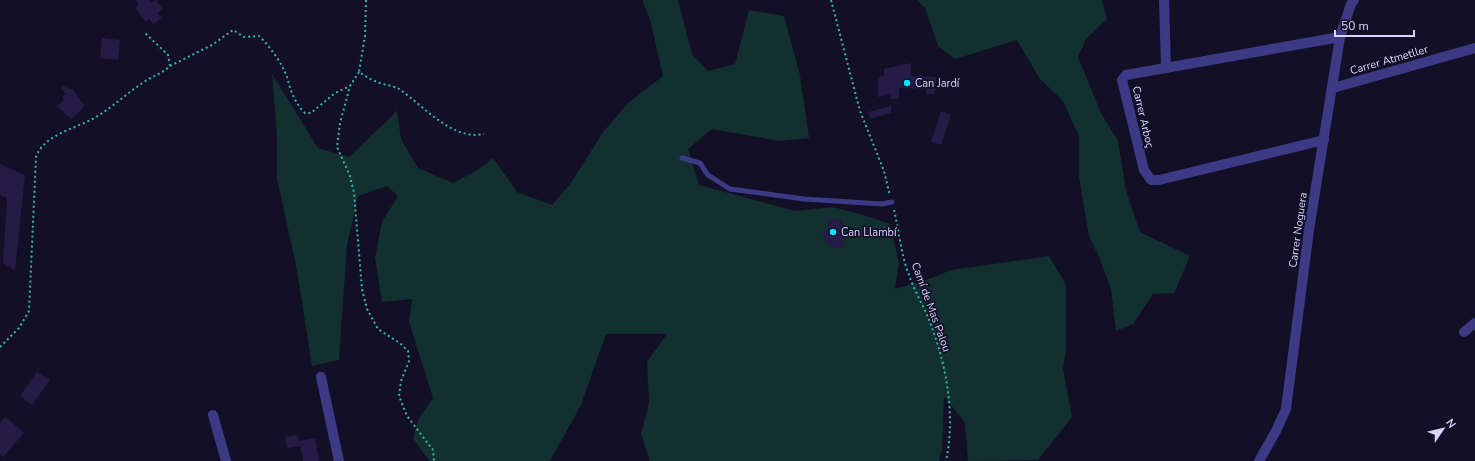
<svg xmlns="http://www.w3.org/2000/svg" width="1475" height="461" font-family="'Nunito Sans',sans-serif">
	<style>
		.green { fill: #12302f }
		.building { fill: #241b47 }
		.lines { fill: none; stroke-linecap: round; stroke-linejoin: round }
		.path { stroke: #2fb8b0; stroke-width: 2; stroke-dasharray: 2 3; stroke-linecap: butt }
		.lane { stroke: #3d3a85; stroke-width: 5 }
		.street { stroke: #3d3a85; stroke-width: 10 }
		.poi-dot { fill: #00e5ff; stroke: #130f26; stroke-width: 1.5 }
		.labels { text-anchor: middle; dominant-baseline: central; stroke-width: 3.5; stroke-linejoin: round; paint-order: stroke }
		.street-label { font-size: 11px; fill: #d9d4ff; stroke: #130f26 }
		.poi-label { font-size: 11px; fill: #d9d4ff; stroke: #130f26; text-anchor: start }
	</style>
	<rect width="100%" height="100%" fill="#130f26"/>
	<g class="green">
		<path d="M 642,0 L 678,0 L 692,54 L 708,71 L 735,64 L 749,10 L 784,16 L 800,75 L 809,138 L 779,141 L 712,129 L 688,149 L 699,185 L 796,211 L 833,207 L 863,215 L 890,224 L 899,263 L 895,289 L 929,279 L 951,270 L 1049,256 L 1066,285 L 1066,348 L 1063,369 L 1072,417 L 1038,460 L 968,461 L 965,423 L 944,396 L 942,450 L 939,461 L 650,461 L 641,434 L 649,403 L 647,362 L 667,334 L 606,334 L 581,405 L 550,461 L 429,461 L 413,438 L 419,418 L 433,398 L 409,322 L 412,299 L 382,302 L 375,258 L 382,222 L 398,196 L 387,186 L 358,196 L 347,245 L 339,360 L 312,366 L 296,265 L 277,179 L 277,135 L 272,74 L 318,148 L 349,157 L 397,111 L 401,139 L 418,168 L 453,183 L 478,170 L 493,158 L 517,192 L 552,205 L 570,184 L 604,131 L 628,103 L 663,76 L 650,19 Z"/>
		<path d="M 917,0 L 1102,0 L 1107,19 L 1086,39 L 1078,57 L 1101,113 L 1118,141 L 1126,191 L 1140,232 L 1190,256 L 1174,293 L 1153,294 L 1133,324 L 1116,331 L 1111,289 L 1100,259 L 1089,236 L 1079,177 L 1079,136 L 1063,101 L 1040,79 L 1017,40 L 955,59 L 938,46 L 925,8 Z"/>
	</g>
	<g class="building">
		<path d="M 136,0 L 149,0 L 151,3 L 156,0 L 163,9 L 158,13 L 162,18 L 153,24 L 149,19 L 146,22 L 135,8 L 139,5 Z"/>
		<path d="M 102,38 L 120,40 L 118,60 L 100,58 Z"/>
		<path d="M 911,63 L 911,76 L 936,77 L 935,94 L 926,94 L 926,89 L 899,88 L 899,99 L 891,99 L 891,94 L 878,97 L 878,77 L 884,76 L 884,69 Z"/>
		<path d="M 63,86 L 73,90 L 85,106 L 71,119 L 57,106 L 64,100 L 62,97 L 66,94 L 61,89 Z"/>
		<path d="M 891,106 L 891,113 L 870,119 L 868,112 Z"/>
		<path d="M 941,111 L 951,115 L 941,145 L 931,142 Z"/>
		<path d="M 0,164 L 25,175 L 15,270 L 3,263 L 7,198 L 0,195 Z"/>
		<path d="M 830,218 L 843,220 L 840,235 L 845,237 L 843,248 L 831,248 L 822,234 L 827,230 Z"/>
		<path d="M 37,372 L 50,380 L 32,405 L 20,396 Z"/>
		<path d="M 6,417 L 24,433 L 3,457 L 0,454 L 0,423 Z"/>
		<path d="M 298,435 L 299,441 L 315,438 L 319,461 L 303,461 L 300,446 L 287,448 L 285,437 Z"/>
	</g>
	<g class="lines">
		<g class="path">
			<path d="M 366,0 L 365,36 L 359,72 C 364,75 369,79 375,81 C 382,85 392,85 399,89 C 423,105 452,141 484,134"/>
			<path d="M 831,0 L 860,111 L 884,171 L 890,196"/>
			<path d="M 170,66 L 212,45 L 233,30 L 244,37 L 259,36 C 269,45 283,65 287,77 C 290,89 295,104 305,113 L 311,113 L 335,93 L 350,86"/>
			<path d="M 359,72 L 350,86 L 340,123 L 337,147 L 350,176 L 354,193 L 362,289 L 367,309 L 378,329 L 401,344 L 408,351 L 409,361 L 401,381 L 399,396 L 407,416 L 433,450 L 434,461"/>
			<path d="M 894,210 C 899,231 901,255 909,275 C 914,290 922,303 928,317 C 946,362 956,413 946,461"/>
			<path d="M 0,347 L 19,328 L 29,311 L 36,157 C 44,134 76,129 96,117 C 113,107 127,93 144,82 C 152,76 162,74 170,66 L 168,55 L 145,33"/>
		</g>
		<path class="lane" d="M 682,158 L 700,163 L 708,175 L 730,189 L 804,199 L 882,204 L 892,202"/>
		<g class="street">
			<path d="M 1164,0 L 1166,68"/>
			<path d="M 1333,88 L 1475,48"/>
			<path d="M 1324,140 L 1159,180 L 1151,180 L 1144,170 L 1122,80 L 1126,75 L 1340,37"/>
			<path d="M 1464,332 L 1475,323"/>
			<path d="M 321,377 L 339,461"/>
			<path d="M 213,415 L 226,461"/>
			<path d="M 1259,461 L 1276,431 L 1286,409 L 1309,230 L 1340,37 L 1351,4 L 1354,0"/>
		</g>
	</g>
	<g class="poi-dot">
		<circle cx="907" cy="83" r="4"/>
		<circle cx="833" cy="232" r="4"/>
	</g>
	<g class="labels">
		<g class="street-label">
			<text transform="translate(1389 60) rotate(-16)">Carrer Atmetller</text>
			<text transform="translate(1143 117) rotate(77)">Carrer Arboç</text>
			<text transform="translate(1298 230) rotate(-82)">Carrer Noguera</text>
			<text transform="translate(931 307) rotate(70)">Camí de Mas Palou</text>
		</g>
		<g class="poi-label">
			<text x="915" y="83">Can Jardí</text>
			<text x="841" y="232">Can Llambí</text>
		</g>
	</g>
	<g transform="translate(1443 429) rotate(55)" stroke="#130f26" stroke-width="3" paint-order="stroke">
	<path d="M0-3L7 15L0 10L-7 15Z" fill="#d9d4ff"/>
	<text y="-6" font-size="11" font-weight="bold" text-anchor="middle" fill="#d9d4ff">N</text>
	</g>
	<path d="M1335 30v6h79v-6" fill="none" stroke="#d9d4ff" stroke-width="2"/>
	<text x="1341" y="30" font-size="12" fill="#d9d4ff" stroke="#130f26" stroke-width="3" paint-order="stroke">50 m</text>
</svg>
